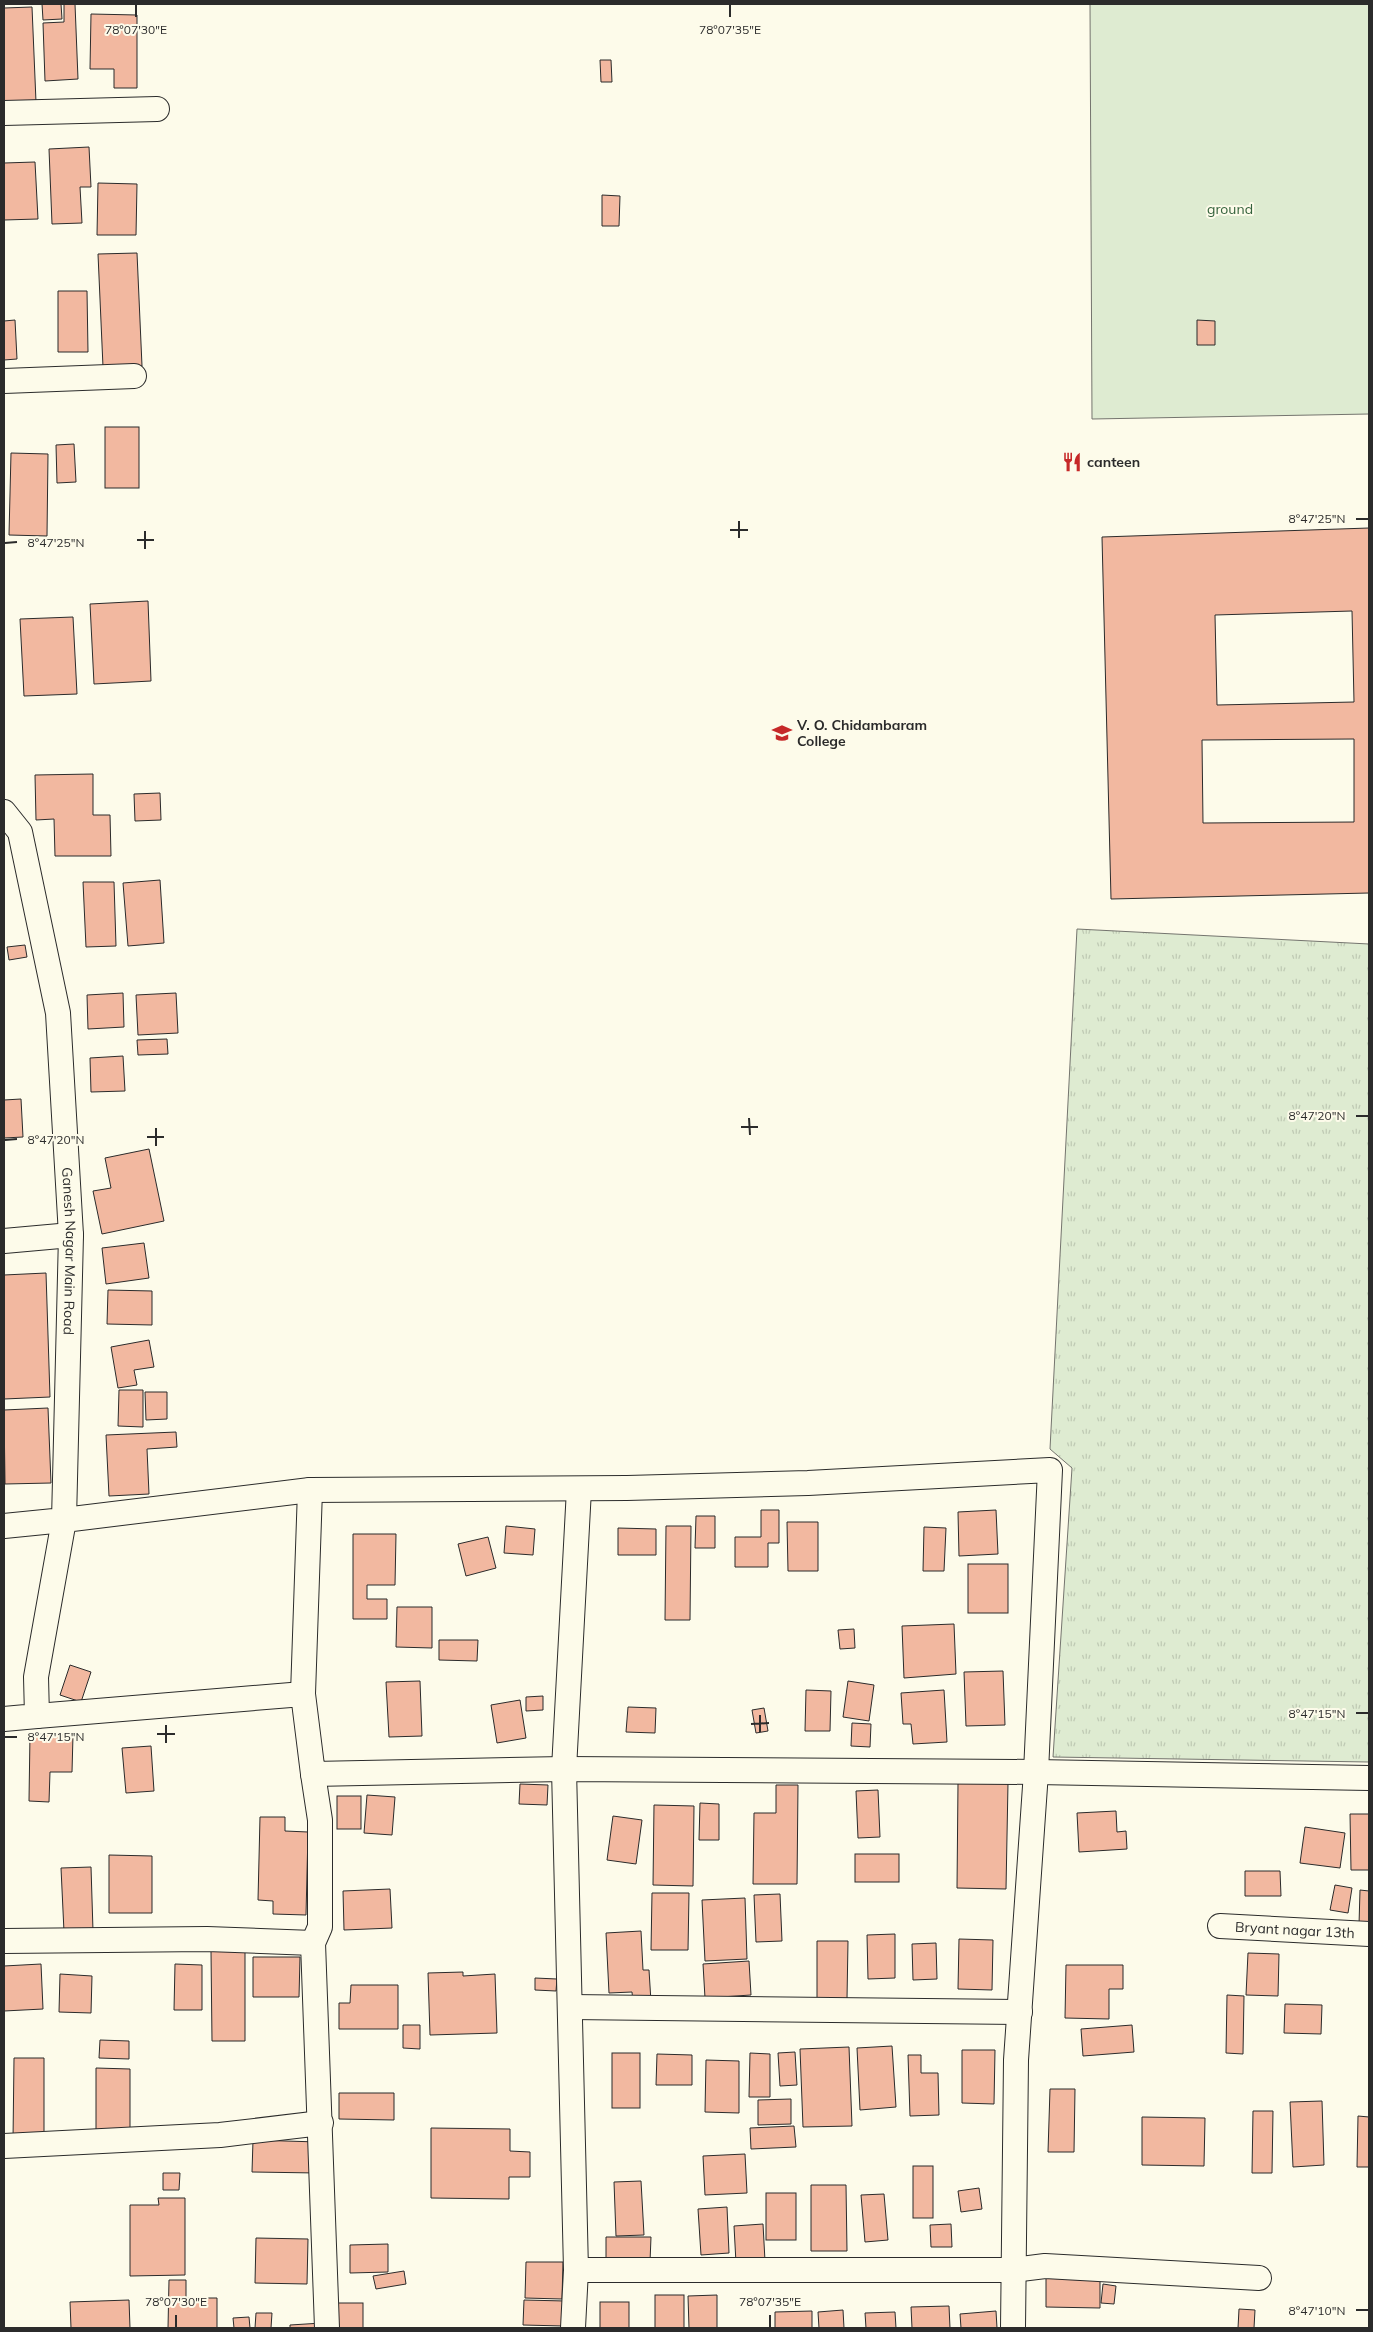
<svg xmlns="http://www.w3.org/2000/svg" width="1373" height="2332" font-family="Mulish,sans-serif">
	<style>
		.grass { fill: url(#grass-tufts); stroke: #74746e }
		.park { fill: #deebd1; stroke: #74746e }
		.building { fill: #f2b8a0; stroke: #2b2b2b; fill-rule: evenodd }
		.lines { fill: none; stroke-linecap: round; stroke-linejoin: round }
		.minor-casing { stroke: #2b2b2b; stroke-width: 26 }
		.minor { stroke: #fdfbea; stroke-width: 24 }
		.ticks { fill: none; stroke: #2b2b2b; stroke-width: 2 }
		.labels { text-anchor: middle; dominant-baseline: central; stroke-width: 4; stroke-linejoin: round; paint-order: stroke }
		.park-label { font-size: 14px; fill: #34623c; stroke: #fdfbea }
		.poi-label { font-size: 14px; font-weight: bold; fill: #2b2b2b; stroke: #fdfbea; text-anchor: start }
		.street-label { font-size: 14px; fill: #2b2b2b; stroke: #fdfbea }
		.ticks-label { font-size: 12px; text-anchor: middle; fill: #2b2b2b; stroke: #fdfbea; stroke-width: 4; stroke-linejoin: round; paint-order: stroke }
	</style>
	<defs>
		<pattern id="grass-tufts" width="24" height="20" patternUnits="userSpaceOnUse" patternTransform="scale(1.25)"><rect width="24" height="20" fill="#deebd1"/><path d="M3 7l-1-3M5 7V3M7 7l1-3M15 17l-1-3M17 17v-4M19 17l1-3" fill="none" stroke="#bfcab4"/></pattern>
	</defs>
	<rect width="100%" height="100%" fill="#fdfbea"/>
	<path class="grass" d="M 1077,929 L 1369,944 L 1369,1762 L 1053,1757 L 1072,1468 L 1050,1449 Z"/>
	<path class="park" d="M 1090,4 L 1369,4 L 1369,414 L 1092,419 Z"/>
	<g class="building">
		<path d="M 42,4 L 61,4 L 62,19 L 43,20 Z"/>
		<path d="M 64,4 L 75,4 L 78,79 L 45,81 L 43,23 L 64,22 Z"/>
		<path d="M 32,7 L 36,102 L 4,103 L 4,8 Z"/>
		<path d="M 91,14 L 137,15 L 137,88 L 114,88 L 114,69 L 90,69 Z"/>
		<path d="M 600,60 L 611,60 L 612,82 L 601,82 Z"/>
		<path d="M 89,147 L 91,187 L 80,187 L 82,223 L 52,224 L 49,149 Z"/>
		<path d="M 35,162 L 38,219 L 4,220 L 4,163 Z"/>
		<path d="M 98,183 L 137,184 L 136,235 L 97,235 Z"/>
		<path d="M 602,195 L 620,196 L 619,226 L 602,226 Z"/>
		<path d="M 137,253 L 142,366 L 103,367 L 98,254 Z"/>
		<path d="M 58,291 L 87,291 L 88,352 L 58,352 Z"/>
		<path d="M 15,320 L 17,359 L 4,360 L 4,321 Z"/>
		<path d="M 1197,320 L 1215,321 L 1215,345 L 1197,345 Z"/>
		<rect x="105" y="427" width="34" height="61"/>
		<path d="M 74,444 L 76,482 L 57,483 L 56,445 Z"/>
		<path d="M 11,453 L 48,454 L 47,536 L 9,535 Z"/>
		<path d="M 1369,528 L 1369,893 L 1111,899 L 1102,537 ZM 1352,611 L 1354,702 L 1217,705 L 1215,615 ZM 1354,739 L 1354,822 L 1203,823 L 1202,740 Z"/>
		<path d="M 148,601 L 151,681 L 94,684 L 90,604 Z"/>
		<path d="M 73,617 L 77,694 L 24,696 L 20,619 Z"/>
		<path d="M 93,774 L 93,815 L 110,815 L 111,856 L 55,856 L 54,819 L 36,820 L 35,775 Z"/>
		<path d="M 160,793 L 161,820 L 135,821 L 134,794 Z"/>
		<path d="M 160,880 L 164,943 L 128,946 L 123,883 Z"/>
		<path d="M 83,882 L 114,882 L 116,946 L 86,947 Z"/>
		<path d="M 25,945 L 27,957 L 9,960 L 7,947 Z"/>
		<path d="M 123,993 L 124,1027 L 88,1029 L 87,995 Z"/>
		<path d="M 176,993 L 178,1033 L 138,1035 L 136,995 Z"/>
		<path d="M 167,1039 L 168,1054 L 138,1055 L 137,1040 Z"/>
		<path d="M 123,1056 L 125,1091 L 91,1092 L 90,1058 Z"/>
		<path d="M 21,1099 L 23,1137 L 4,1138 L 4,1100 Z"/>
		<path d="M 149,1149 L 164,1221 L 102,1234 L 93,1191 L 111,1188 L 105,1158 Z"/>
		<path d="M 144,1243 L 149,1278 L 106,1284 L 102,1248 Z"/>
		<path d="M 46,1273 L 50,1397 L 4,1399 L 4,1275 Z"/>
		<path d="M 108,1290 L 152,1291 L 152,1325 L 107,1324 Z"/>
		<path d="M 149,1340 L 154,1367 L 134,1370 L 137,1385 L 118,1388 L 111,1347 Z"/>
		<path d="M 119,1390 L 143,1390 L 143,1427 L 118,1426 Z"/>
		<path d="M 145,1392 L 167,1392 L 167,1419 L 146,1420 Z"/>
		<path d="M 48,1408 L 51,1483 L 5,1484 L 4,1410 Z"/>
		<path d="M 176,1432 L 177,1447 L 147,1449 L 149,1494 L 109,1496 L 106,1435 Z"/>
		<path d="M 761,1510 L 779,1510 L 779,1543 L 768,1543 L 768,1567 L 735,1567 L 735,1537 L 761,1537 Z"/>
		<path d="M 996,1510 L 998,1554 L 959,1556 L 958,1512 Z"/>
		<path d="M 696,1516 L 715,1516 L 715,1548 L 695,1548 Z"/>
		<path d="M 787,1522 L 818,1522 L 818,1571 L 788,1571 Z"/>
		<path d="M 506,1526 L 535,1529 L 533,1555 L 504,1553 Z"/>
		<path d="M 666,1526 L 691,1526 L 690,1620 L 665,1620 Z"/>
		<path d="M 924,1527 L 946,1528 L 944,1571 L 923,1571 Z"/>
		<path d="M 618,1528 L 656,1529 L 656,1555 L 618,1555 Z"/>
		<path d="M 353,1534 L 396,1534 L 395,1585 L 367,1585 L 367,1599 L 387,1599 L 387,1619 L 353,1619 Z"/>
		<path d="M 488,1537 L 496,1568 L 466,1576 L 458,1544 Z"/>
		<rect x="968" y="1564" width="40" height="49"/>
		<path d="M 397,1607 L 432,1607 L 432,1648 L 396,1647 Z"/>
		<path d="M 954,1624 L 956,1674 L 904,1678 L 902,1626 Z"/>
		<path d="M 854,1629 L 855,1648 L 840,1649 L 838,1630 Z"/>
		<path d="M 439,1640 L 478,1640 L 477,1661 L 439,1660 Z"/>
		<path d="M 70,1665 L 91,1672 L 81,1702 L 60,1695 Z"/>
		<path d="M 1003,1671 L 1005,1725 L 966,1726 L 964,1672 Z"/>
		<path d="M 420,1681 L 422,1736 L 389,1737 L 386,1682 Z"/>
		<path d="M 848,1681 L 874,1685 L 869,1721 L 843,1717 Z"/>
		<path d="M 806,1690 L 831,1691 L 830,1731 L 805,1731 Z"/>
		<path d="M 944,1690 L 947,1742 L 913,1744 L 911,1724 L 903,1724 L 901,1693 Z"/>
		<path d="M 543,1696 L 543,1710 L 526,1711 L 526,1697 Z"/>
		<path d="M 520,1700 L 526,1738 L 497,1743 L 491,1705 Z"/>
		<path d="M 628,1707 L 656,1708 L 655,1733 L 626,1732 Z"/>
		<path d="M 764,1708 L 768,1731 L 756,1733 L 752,1710 Z"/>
		<path d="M 852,1723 L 871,1724 L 870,1747 L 851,1746 Z"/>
		<path d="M 30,1734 L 73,1735 L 72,1772 L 50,1772 L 49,1802 L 29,1801 Z"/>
		<path d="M 151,1746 L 154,1791 L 126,1793 L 122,1748 Z"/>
		<path d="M 958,1783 L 1008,1783 L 1006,1889 L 957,1888 Z"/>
		<path d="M 520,1784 L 548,1785 L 547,1805 L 519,1804 Z"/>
		<path d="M 776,1785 L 798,1785 L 797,1884 L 753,1884 L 754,1813 L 776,1813 Z"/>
		<path d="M 878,1790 L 880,1837 L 858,1838 L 856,1791 Z"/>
		<path d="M 367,1795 L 395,1797 L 392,1835 L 364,1833 Z"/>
		<rect x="337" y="1796" width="24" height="33"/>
		<path d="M 700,1803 L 719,1804 L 719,1840 L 699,1840 Z"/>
		<path d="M 654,1805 L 694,1806 L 693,1886 L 653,1885 Z"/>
		<path d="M 1116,1811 L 1117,1832 L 1126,1831 L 1127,1849 L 1079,1852 L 1077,1813 Z"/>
		<path d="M 1350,1814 L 1369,1814 L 1369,1870 L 1351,1870 Z"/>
		<path d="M 613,1816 L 642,1820 L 636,1864 L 607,1860 Z"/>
		<path d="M 260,1817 L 285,1817 L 285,1831 L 308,1832 L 306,1915 L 273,1914 L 273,1901 L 258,1900 Z"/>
		<path d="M 1305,1827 L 1345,1833 L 1340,1868 L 1300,1863 Z"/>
		<rect x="855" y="1854" width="44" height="28"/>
		<path d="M 109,1855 L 152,1856 L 152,1913 L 109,1913 Z"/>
		<path d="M 91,1867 L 93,1931 L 64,1932 L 61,1868 Z"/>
		<path d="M 1245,1871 L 1280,1871 L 1281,1896 L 1245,1896 Z"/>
		<path d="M 1335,1885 L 1352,1888 L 1348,1913 L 1330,1910 Z"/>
		<path d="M 390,1889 L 392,1928 L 344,1930 L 343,1891 Z"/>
		<path d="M 1360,1890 L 1369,1891 L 1369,1925 L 1359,1925 Z"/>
		<path d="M 652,1893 L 689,1893 L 688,1950 L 651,1950 Z"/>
		<path d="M 780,1894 L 782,1941 L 756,1942 L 754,1895 Z"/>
		<path d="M 745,1898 L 747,1959 L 705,1961 L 702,1900 Z"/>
		<path d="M 641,1931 L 643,1970 L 649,1970 L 651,2002 L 633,2003 L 632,1992 L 609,1993 L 606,1933 Z"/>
		<path d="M 895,1934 L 895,1978 L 868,1979 L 867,1935 Z"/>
		<path d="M 959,1939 L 993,1940 L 992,1990 L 958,1989 Z"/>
		<path d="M 817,1941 L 848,1941 L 847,1999 L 817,1999 Z"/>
		<path d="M 936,1943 L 937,1979 L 913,1980 L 912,1944 Z"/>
		<path d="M 211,1951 L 245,1951 L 245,2041 L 212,2041 Z"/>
		<path d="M 1248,1953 L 1279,1954 L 1278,1996 L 1246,1995 Z"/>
		<path d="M 253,1957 L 300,1957 L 299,1997 L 253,1997 Z"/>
		<path d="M 749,1961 L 751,1995 L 705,1998 L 703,1964 Z"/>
		<path d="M 41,1964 L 43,2009 L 4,2011 L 4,1966 Z"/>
		<path d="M 175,1964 L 202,1965 L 202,2010 L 174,2010 Z"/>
		<path d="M 1066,1965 L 1123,1965 L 1123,1989 L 1109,1989 L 1109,2019 L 1065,2018 Z"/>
		<path d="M 463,1972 L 463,1976 L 495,1974 L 497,2033 L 430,2035 L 428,1973 Z"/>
		<path d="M 60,1974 L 92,1976 L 91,2013 L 59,2012 Z"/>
		<path d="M 535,1978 L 557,1979 L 556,1991 L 535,1990 Z"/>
		<path d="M 351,1985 L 398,1985 L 398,2029 L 339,2029 L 339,2003 L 350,2003 Z"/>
		<path d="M 1227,1995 L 1244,1996 L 1243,2054 L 1226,2053 Z"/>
		<path d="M 1285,2004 L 1322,2005 L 1321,2034 L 1284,2033 Z"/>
		<path d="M 403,2025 L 420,2025 L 420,2049 L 403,2048 Z"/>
		<path d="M 1132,2025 L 1134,2052 L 1083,2056 L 1081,2029 Z"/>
		<path d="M 100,2040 L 129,2041 L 129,2059 L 99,2058 Z"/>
		<path d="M 892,2046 L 896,2107 L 860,2110 L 857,2048 Z"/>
		<path d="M 849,2047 L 852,2126 L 803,2127 L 800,2049 Z"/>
		<path d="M 962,2050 L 995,2050 L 994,2104 L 962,2103 Z"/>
		<path d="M 795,2052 L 797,2085 L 780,2086 L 778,2053 Z"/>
		<rect x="612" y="2053" width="28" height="55"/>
		<path d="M 750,2053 L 770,2054 L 770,2097 L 749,2097 Z"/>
		<path d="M 657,2054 L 692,2055 L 692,2085 L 656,2085 Z"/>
		<path d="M 908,2055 L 921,2055 L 921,2073 L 938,2073 L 939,2115 L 910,2116 Z"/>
		<path d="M 14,2058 L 44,2058 L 44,2140 L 13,2140 Z"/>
		<path d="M 706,2060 L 739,2061 L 739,2113 L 705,2112 Z"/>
		<path d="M 96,2068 L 130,2069 L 130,2131 L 96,2132 Z"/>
		<path d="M 1050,2089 L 1075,2089 L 1074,2152 L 1048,2152 Z"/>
		<path d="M 339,2093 L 394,2093 L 394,2120 L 339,2119 Z"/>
		<path d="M 791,2099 L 791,2124 L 758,2125 L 758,2100 Z"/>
		<path d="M 1322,2101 L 1324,2165 L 1293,2167 L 1290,2102 Z"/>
		<path d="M 1253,2111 L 1273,2111 L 1272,2173 L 1252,2173 Z"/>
		<path d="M 1358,2116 L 1369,2117 L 1369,2167 L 1357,2167 Z"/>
		<path d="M 1142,2117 L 1205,2118 L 1204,2166 L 1142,2165 Z"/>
		<path d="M 794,2126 L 796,2147 L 751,2149 L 750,2128 Z"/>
		<path d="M 431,2128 L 510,2129 L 510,2151 L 530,2152 L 530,2177 L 509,2177 L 509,2199 L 431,2198 Z"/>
		<path d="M 253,2140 L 318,2142 L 317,2173 L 252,2172 Z"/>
		<path d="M 745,2154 L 747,2193 L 705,2195 L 703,2156 Z"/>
		<rect x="913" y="2166" width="20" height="52"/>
		<path d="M 163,2173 L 180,2173 L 179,2190 L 163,2190 Z"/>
		<path d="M 641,2181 L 644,2235 L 616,2236 L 614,2182 Z"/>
		<path d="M 811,2185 L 846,2185 L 847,2251 L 811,2251 Z"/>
		<path d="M 979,2188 L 982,2209 L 961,2212 L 958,2191 Z"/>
		<rect x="766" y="2193" width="30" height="47"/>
		<path d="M 884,2194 L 888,2240 L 865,2242 L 861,2195 Z"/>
		<path d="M 158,2198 L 185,2198 L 185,2275 L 130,2276 L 130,2205 L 159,2205 Z"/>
		<path d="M 727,2207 L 729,2253 L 701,2255 L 698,2209 Z"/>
		<path d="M 763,2224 L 765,2261 L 736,2263 L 734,2226 Z"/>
		<path d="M 951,2224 L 952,2247 L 931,2247 L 930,2225 Z"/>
		<path d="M 606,2237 L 651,2237 L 650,2262 L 606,2261 Z"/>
		<path d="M 256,2238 L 308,2239 L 307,2284 L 255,2283 Z"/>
		<path d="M 388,2244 L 388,2272 L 350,2273 L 350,2245 Z"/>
		<path d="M 526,2262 L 563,2262 L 562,2299 L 525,2298 Z"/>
		<path d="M 404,2271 L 406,2284 L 376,2289 L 373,2276 Z"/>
		<path d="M 1046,2271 L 1100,2271 L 1100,2308 L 1046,2307 Z"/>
		<path d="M 169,2280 L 186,2280 L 186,2298 L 217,2298 L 217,2328 L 168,2328 Z"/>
		<path d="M 1103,2284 L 1116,2286 L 1114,2304 L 1101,2303 Z"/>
		<rect x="655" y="2295" width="29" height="33"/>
		<path d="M 717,2295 L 717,2328 L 689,2328 L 688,2296 Z"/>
		<path d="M 129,2300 L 130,2328 L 71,2328 L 70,2302 Z"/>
		<path d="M 524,2300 L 565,2301 L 564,2326 L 523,2325 Z"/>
		<rect x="600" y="2302" width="29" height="26"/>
		<rect x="330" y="2303" width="33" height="25"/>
		<path d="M 949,2306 L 950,2328 L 912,2328 L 911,2307 Z"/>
		<path d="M 1239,2309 L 1255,2310 L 1254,2328 L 1238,2328 Z"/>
		<path d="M 843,2310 L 844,2328 L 819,2328 L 818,2312 Z"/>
		<path d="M 812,2311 L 812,2328 L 775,2328 L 775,2312 Z"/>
		<path d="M 996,2311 L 997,2328 L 961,2328 L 960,2314 Z"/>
		<path d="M 895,2312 L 896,2328 L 866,2328 L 865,2313 Z"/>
		<path d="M 256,2313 L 272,2313 L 271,2328 L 255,2328 Z"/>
		<path d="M 249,2317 L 250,2328 L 234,2328 L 233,2318 Z"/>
		<path d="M 322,2323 L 322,2328 L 290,2328 L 290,2325 Z"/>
	</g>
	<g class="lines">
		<defs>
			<g id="minor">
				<path d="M 4,113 L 157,109"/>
				<path d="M 4,381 L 134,376"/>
				<path id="s1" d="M 4,812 L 20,832 L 58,1013 L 71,1235 L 64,1520 L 4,1526"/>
				<path d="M 4,1241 L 71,1235"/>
				<path d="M 303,1694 L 310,1490"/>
				<path d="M 37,1716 L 303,1694 L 313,1774 L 564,1769 L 1036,1772 L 1369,1778"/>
				<path d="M 4,1719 L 37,1716 L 36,1677 L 64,1520 L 310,1490 L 627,1488 L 808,1483 L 1050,1470 L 1036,1772 L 1016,2060 L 1013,2328"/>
				<path d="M 313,1774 L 320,1820 L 320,1927 L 313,1943 L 327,2328"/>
				<path id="s2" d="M 1220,1926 L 1369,1934"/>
				<path d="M 4,1941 L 207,1939 L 313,1943"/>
				<path d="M 571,2007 L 1020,2012"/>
				<path d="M 4,2146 L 220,2135 L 321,2123"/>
				<path d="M 576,2270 L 1013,2270 L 1045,2266 L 1259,2278"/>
				<path d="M 573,2328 L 576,2270 L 564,1769 L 579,1489"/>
			</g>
		</defs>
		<use href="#minor" class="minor-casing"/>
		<use href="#minor" class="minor"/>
	</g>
	<path class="ticks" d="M 136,5 L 136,17M 730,5 L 730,17M 1356,519 L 1368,519M 739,521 L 739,538M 730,530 L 748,530M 145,531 L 145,549M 137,540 L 154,540M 5,543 L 17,542M 1356,1116 L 1368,1116M 749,1118 L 750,1135M 741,1127 L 758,1127M 156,1128 L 156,1146M 147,1137 L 164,1137M 5,1140 L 17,1139M 1356,1713 L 1368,1713M 760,1715 L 760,1732M 751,1724 L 769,1723M 166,1725 L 166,1743M 157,1734 L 175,1734M 5,1737 L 17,1737M 1356,2310 L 1368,2310M 176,2315 L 176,2327M 770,2315 L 770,2327"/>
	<defs>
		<symbol id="restaurant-bare" viewBox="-9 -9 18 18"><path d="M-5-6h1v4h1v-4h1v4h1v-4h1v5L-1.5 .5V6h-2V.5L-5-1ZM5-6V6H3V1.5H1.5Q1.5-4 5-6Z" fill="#c62828" stroke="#fdfbea" stroke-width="2.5" paint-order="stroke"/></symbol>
		<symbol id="university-bare" viewBox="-9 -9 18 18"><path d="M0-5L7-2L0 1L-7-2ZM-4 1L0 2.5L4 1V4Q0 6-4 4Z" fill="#c62828" stroke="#fdfbea" stroke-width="2.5" paint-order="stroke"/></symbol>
	</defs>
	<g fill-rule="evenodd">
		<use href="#restaurant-bare" x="1058" y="448" width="28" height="28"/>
		<use href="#university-bare" x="768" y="719" width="28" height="28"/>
	</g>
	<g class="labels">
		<g class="park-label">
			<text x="1230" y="209">ground</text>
		</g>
		<g class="poi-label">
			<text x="1087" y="462">canteen</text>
			<text x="797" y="725">V. O. Chidambaram<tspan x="797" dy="16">College</tspan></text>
		</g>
		<g class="street-label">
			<text stroke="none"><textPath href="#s1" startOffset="449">Ganesh Nagar Main Road</textPath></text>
			<text stroke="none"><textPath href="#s2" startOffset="75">Bryant nagar 13th</textPath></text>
		</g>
	</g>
	<g class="ticks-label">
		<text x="136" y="34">78°07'30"E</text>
		<text x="730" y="34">78°07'35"E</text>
		<text x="1317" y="523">8°47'25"N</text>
		<text x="56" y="547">8°47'25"N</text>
		<text x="1317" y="1120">8°47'20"N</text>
		<text x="56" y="1144">8°47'20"N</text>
		<text x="1317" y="1718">8°47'15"N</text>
		<text x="56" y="1741">8°47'15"N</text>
		<text x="176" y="2306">78°07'30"E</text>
		<text x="770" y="2306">78°07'35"E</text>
		<text x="1317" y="2315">8°47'10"N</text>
	</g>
	<rect width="1373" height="2332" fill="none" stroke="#2b2b2b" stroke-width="10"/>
</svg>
